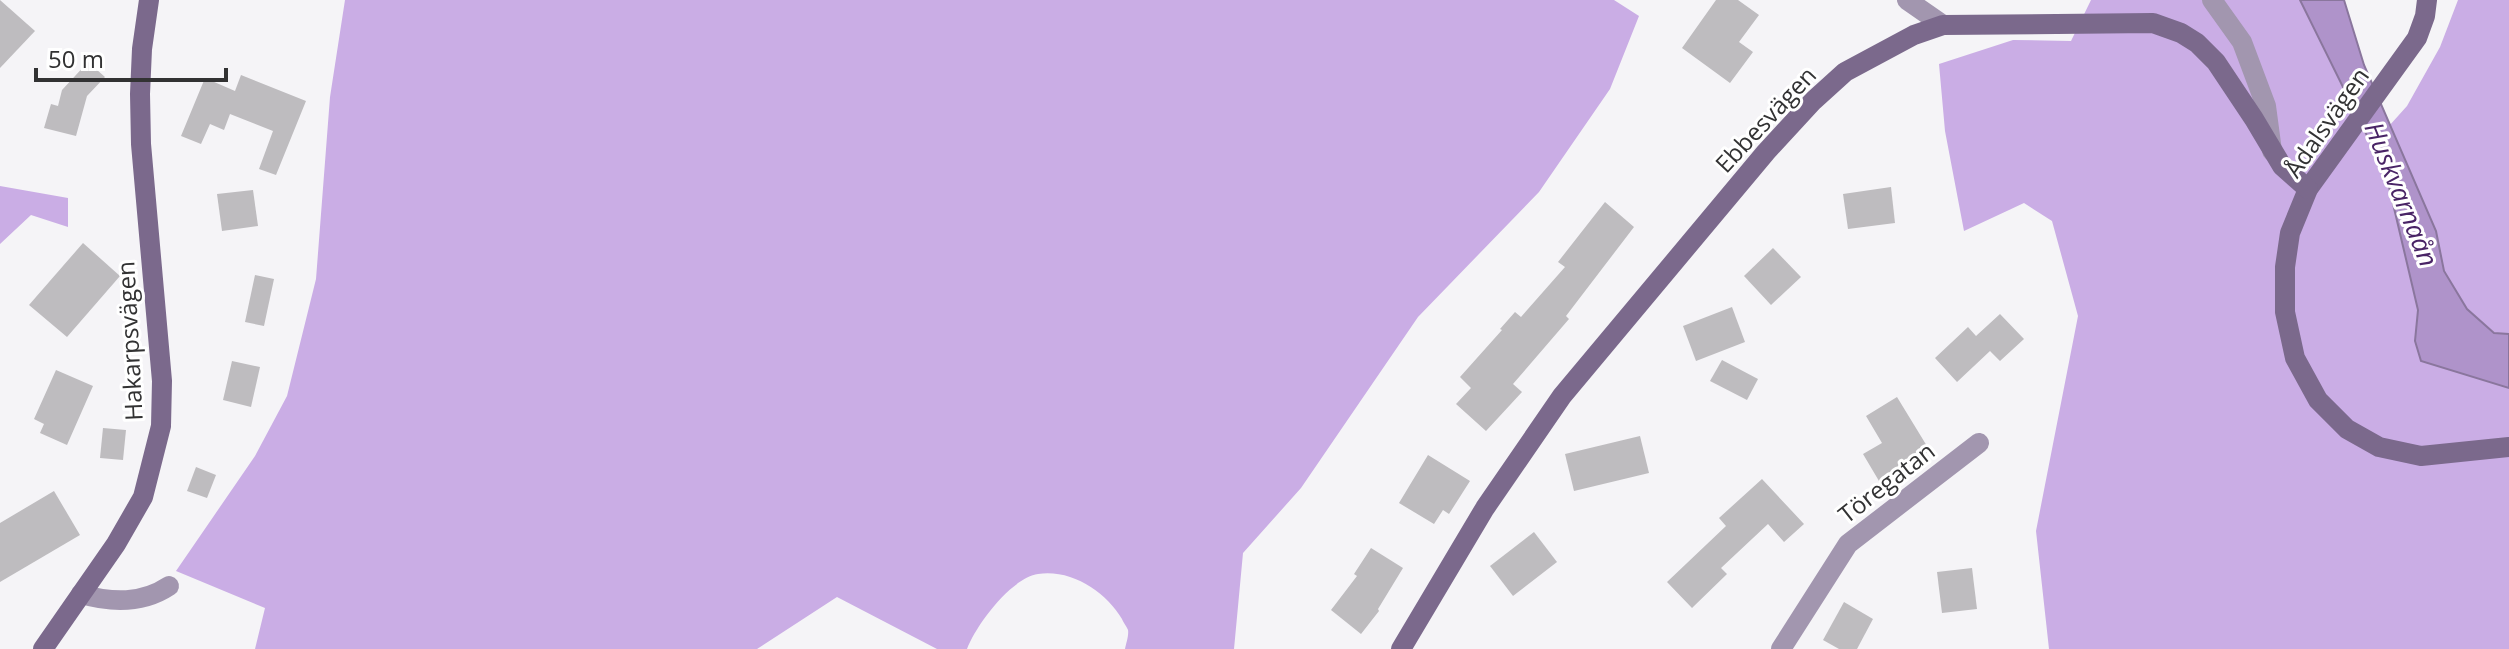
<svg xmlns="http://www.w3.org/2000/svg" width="2509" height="649" font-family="'Open Sans',sans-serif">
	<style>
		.forest { fill: #caade5 }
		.water { fill: #af93ca; stroke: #8a769d; stroke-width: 2 }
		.building { fill: #bebcbf }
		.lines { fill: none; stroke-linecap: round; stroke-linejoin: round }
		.street { stroke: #a296af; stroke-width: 20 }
		.secondary { stroke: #7b698c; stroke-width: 20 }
		.labels { text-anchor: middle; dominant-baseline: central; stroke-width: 6; stroke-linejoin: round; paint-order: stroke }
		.street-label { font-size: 24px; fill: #323233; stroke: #fff }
		.water-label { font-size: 26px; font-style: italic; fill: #492466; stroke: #fff }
	</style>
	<rect width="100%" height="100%" fill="#f5f4f7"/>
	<g class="forest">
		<path d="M 345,0 L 1614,0 L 1639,16 L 1610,89 L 1539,192 L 1418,317 L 1301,488 L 1243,553 L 1234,649 L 1125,649 C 1126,644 1129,635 1128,630 C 1128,629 1122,620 1122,619 C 1106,592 1072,569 1038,574 C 1011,578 976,625 967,649 L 937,649 L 837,597 L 757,649 L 255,649 L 265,608 L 176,571 L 255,456 L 287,396 L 316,279 L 330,97 Z"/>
		<path d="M 2091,0 L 2300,0 L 2386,174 L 2418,310 L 2415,341 L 2421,361 L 2509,388 L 2509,649 L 2049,649 L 2036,531 L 2078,316 L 2052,221 L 2024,203 L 1964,231 L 1945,131 L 1939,64 L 2013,40 L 2071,41 Z"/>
		<path d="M 2458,0 L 2509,0 L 2509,334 L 2495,333 L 2467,309 L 2444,271 L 2436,231 L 2389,126 L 2407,106 L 2440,47 Z"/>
		<path d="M 0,186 L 68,198 L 68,227 L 31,215 L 0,244 Z"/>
	</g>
	<path class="water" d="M 2300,0 L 2344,0 L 2364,65 L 2436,231 L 2444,271 L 2467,309 L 2494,333 L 2509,334 L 2509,388 L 2421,361 L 2415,341 L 2418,310 L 2386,174 Z"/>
	<g class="building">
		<path d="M 0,0 L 35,31 L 0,68 Z"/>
		<path d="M 1716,0 L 1738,0 L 1759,15 L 1739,42 L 1753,52 L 1730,83 L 1682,48 Z"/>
		<path d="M 88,62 L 105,77 L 87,96 L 76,136 L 44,128 L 51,104 L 58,106 L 62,90 Z"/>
		<path d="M 241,75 L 306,101 L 276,175 L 259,169 L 273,131 L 230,114 L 224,130 L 210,124 L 201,144 L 181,136 L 205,78 L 235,91 Z"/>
		<path d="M 1891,187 L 1895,223 L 1848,229 L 1843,194 Z"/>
		<path d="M 253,190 L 258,226 L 222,231 L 217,194 Z"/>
		<path d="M 1605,202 L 1634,227 L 1566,316 L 1569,319 L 1513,384 L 1522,392 L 1486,431 L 1456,404 L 1471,388 L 1460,377 L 1502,330 L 1500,329 L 1515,312 L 1521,317 L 1565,267 L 1558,262 Z"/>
		<path d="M 83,243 L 120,276 L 67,337 L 29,305 Z"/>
		<path d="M 1773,248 L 1801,277 L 1771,305 L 1744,276 Z"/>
		<path d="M 255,275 L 274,279 L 264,326 L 245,322 Z"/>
		<path d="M 1732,307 L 1745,342 L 1696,361 L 1683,326 Z"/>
		<path d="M 2000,314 L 2024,339 L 2000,361 L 1990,351 L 1957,382 L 1935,358 L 1968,327 L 1976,336 Z"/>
		<path d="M 1722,360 L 1758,379 L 1747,400 L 1710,381 Z"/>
		<path d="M 232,361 L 260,367 L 251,407 L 223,400 Z"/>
		<path d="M 56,370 L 93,386 L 67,445 L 40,433 L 44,424 L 34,419 Z"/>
		<path d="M 1897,397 L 1930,451 L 1879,481 L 1863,454 L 1882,443 L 1866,416 Z"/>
		<path d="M 103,428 L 126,430 L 123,460 L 100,458 Z"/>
		<path d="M 1640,436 L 1649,473 L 1574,491 L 1565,454 Z"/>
		<path d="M 1428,455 L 1470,481 L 1449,514 L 1443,510 L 1434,524 L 1399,503 Z"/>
		<path d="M 196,467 L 216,475 L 207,498 L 187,491 Z"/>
		<path d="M 1762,479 L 1804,524 L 1784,542 L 1768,524 L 1721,568 L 1727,574 L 1692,608 L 1667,582 L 1726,526 L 1719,518 Z"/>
		<path d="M 54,491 L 80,535 L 0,582 L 0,523 Z"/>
		<path d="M 1534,532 L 1557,562 L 1513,596 L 1490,566 Z"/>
		<path d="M 1371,548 L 1403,568 L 1378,609 L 1379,611 L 1361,634 L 1331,610 L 1357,576 L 1354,574 Z"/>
		<path d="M 1972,568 L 1977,609 L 1942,613 L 1937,572 Z"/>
		<path d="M 1844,602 L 1873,619 L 1857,649 L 1839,649 L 1823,640 Z"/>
	</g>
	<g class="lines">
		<g class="street">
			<path d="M 1907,0 L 1943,25"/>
			<path d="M 2212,0 L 2242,42 L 2266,106 L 2272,151"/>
			<path d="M 81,594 C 112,603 142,604 169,586"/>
			<path d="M 1781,649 L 1848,544 L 1979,443"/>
		</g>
		<g class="secondary">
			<path d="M 2427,0 L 2425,16 L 2417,38 L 2308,189 L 2290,233 L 2285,267 L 2285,312 L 2295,358 L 2318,400 L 2347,429 L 2379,447 L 2421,456 L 2509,447"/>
			<path d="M 43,649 L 116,544 L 143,497 L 161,426 L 162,381 L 141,144 L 140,94 L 142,49 L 149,0"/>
			<path d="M 1401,649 L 1485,508 L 1562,396 L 1766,152 L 1813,101 L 1845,72 L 1914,35 L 1943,25 L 2153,23 L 2181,33 L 2197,43 L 2216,62 L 2254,119 L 2282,166 L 2308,189"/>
		</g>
	</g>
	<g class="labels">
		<g class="street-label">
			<text transform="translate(1765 119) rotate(-47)">Ebbesvägen</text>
			<text transform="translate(2326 122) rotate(-55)">Ådalsvägen</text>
			<text transform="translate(129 341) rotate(-93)">Hakarpsvägen</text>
			<text transform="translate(1886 482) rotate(-38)">Töregatan</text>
		</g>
		<g class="water-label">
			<text transform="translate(2402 194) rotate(68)">Huskvarnaån</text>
		</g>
	</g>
	<path d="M36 68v12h190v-12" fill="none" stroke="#323233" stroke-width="4"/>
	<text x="48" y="68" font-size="24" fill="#323233" stroke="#ffffff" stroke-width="6" paint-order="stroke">50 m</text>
</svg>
